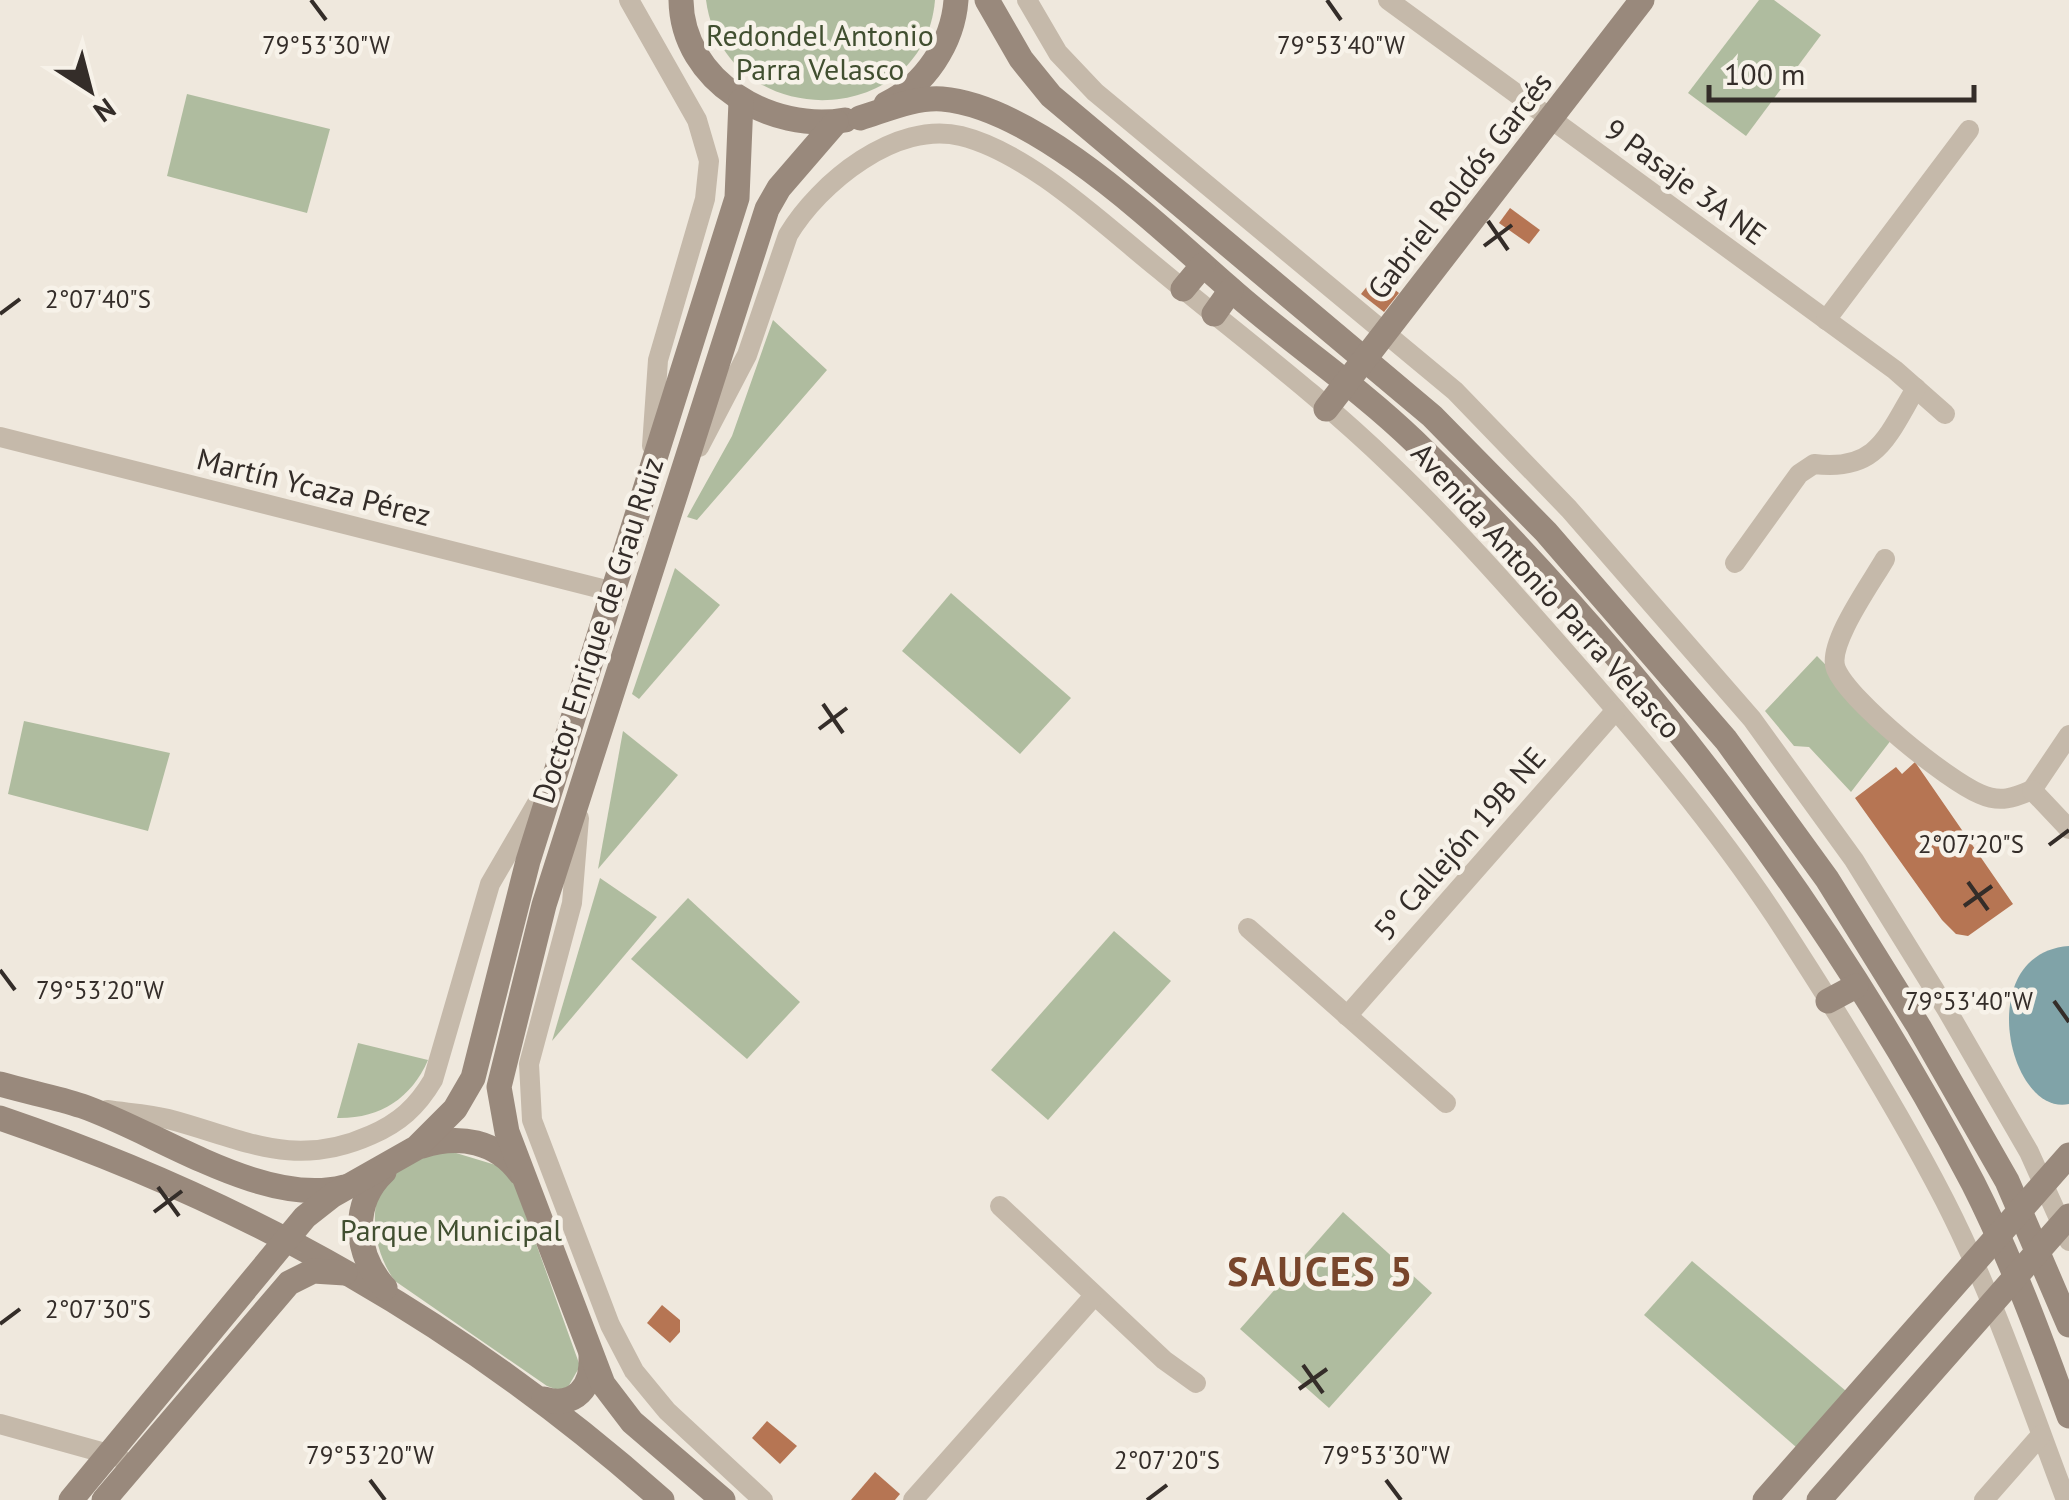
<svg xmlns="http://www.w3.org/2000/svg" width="2069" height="1500" font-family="'PT Sans',sans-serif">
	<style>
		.green { fill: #afbc9f }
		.water { fill: #80a3a8 }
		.building { fill: #b67553 }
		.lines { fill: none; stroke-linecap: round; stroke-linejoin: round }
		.street { stroke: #c5b9aa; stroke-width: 20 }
		.secondary { stroke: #99897c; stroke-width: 25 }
		.ticks { fill: none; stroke: #342d29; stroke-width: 4 }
		.labels { text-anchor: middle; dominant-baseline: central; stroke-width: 9; stroke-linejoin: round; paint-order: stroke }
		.park-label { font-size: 30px; fill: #414f30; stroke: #f7f2e9 }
		.street-label { font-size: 30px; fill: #342d29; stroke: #f7f2e9 }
		.district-label { font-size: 40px; font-weight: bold; letter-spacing: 2.5px; fill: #79462c; stroke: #f7f2e9 }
		.ticks-label { font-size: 25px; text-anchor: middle; fill: #342d29; stroke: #f7f2e9; stroke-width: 9; stroke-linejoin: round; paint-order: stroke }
	</style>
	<rect width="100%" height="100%" fill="#efe8dd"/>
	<g class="green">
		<path d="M 706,0 L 935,0 C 924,132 724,135 706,0 Z"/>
		<path d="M 1759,0 L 1774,0 L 1821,35 L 1746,136 L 1688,93 Z"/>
		<path d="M 187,94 L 330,129 L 307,213 L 167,176 Z"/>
		<path d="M 773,320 L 827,370 L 697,520 L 687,517 L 732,436 Z"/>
		<path d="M 675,568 L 720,605 L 639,699 L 632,694 Z"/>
		<path d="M 951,593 L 1071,698 L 1020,754 L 902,651 Z"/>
		<path d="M 1817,656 L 1895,735 L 1851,792 L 1809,747 L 1794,746 L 1765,711 Z"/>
		<path d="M 24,721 L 170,753 L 148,831 L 8,794 Z"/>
		<path d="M 623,731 L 678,775 L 598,869 Z"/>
		<path d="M 600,878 L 657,917 L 552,1041 Z"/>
		<path d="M 688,898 L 800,1002 L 747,1059 L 631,959 Z"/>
		<path d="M 1114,931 L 1171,981 L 1048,1120 L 991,1070 Z"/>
		<path d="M 358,1043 L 428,1060 C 411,1099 379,1119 337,1118 Z"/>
		<path d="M 456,1153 L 499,1166 L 515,1185 L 580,1366 L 568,1387 L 558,1390 L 547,1386 L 395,1281 C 367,1244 363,1174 417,1155 C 428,1151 445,1153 456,1153 Z"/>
		<path d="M 1343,1212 L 1432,1293 L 1329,1408 L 1240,1329 Z"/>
		<path d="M 1692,1261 L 1846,1391 L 1796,1447 L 1644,1315 Z"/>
	</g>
	<path class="water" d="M 2069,946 L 2069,1104 C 2008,1117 1972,953 2069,946 Z"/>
	<g class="building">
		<path d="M 1510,208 L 1540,230 L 1529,244 L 1499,223 Z"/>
		<path d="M 1376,275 L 1399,293 L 1384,312 L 1361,294 Z"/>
		<path d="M 1915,762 L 2013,904 L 1968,936 L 1956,934 L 1942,920 L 1855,798 L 1896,767 L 1902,774 Z"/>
		<path d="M 662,1305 L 680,1320 L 680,1332 L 670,1343 L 647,1323 Z"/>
		<path d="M 767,1421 L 797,1446 L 780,1464 L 752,1438 Z"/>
		<path d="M 875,1472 L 900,1494 L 895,1500 L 851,1500 Z"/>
	</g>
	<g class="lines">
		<g class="street">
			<path d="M 629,0 L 697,120 L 709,161 L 705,199 L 658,360 L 652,446"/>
			<path d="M 1027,0 L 1058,53 L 1095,92 L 1455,391 L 1569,509 L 1752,719 L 1854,860 L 1947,1010 L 2029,1152 L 2069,1241"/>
			<path d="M 1388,0 L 1895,370 L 1945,414"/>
			<path d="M 1826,320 L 1969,130"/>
			<path d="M 0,437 L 614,592"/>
			<path d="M 699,447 L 747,355 L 788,235 C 819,183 896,120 961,136 C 1030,153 1105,226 1160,270 C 1237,334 1319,395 1391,465 C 1454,525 1512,591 1569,656 C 1642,739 1714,824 1775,916 C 1835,1008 1895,1104 1945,1201 C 1994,1297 2028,1400 2066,1500"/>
			<path d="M 1885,559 C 1872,582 1826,645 1836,669 C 1850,702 1947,780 1980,794 C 2000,803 2014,798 2032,790"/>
			<path d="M 1735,563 L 1799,474 L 1814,464 C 1877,472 1887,437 1916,388"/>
			<path d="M 2032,790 L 2069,735"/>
			<path d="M 2032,790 L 2069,829"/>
			<path d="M 579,818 L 572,903 L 529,1064 L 532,1120 L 610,1325 L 634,1371 L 667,1411 L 763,1500"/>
			<path d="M 1248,928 L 1446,1103"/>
			<path d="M 1347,1016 L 1616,710"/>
			<path d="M 107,1110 C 127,1113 149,1114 168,1119 C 244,1139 293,1170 371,1135 C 399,1123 417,1107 433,1080 L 490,884 L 540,798"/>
			<path d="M 1000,1206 L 1164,1360 L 1196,1383"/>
			<path d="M 0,1424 L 119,1457"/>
			<path d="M 913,1500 L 1094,1296"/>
			<path d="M 1984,1500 L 2041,1435"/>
		</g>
		<g class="secondary">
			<path d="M 681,0 C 682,82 772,133 845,120"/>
			<path d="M 987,0 L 1021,59 L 1051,96 L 1432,416 L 1546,532 L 1726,740 L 1827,879 L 1919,1027 L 2007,1181 L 2069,1325"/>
			<path d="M 886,104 C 925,85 953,43 956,0"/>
			<path d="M 860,118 C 886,110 915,97 942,99 C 1036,107 1157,225 1227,286 C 1287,340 1355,384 1414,441 C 1637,656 1829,908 1973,1183 C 2011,1258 2040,1337 2069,1416"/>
			<path d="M 1183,289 L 1203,265"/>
			<path d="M 1214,314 L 1231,290"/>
			<path d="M 1326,409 L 1642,0"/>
			<path d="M 1828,1001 L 1856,986"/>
			<path d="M 0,1084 C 27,1092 55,1097 82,1106 C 157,1132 264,1208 344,1187"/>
			<path d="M 0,1118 C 250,1203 465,1325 662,1500"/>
			<path d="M 422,1146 C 459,1134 497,1141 520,1173"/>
			<path d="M 384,1172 C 350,1204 355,1255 385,1288"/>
			<path d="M 544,1399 C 575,1408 593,1387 591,1356"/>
			<path d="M 71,1500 L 305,1217 L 333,1195 L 416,1148 L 455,1109 L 473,1078 L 528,861 L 737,198 L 741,101"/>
			<path d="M 104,1500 L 289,1283 L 313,1271 L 345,1273"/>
			<path d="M 723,1500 L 632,1422 L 603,1384 L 507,1132 L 499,1087 L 544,905 L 767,209 L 779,188 L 836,122"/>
			<path d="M 1765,1500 L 2069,1155"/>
			<path d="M 1819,1500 L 2069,1216"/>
		</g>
	</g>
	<path class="ticks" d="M 311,0 L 326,20M 1327,0 L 1341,20M 1488,221 L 1508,250M 1484,246 L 1512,225M 0,314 L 20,299M 823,704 L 843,733M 819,729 L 847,708M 2049,845 L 2069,830M 1968,882 L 1988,910M 1964,906 L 1992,886M 0,970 L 15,990M 2054,1001 L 2069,1022M 158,1187 L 179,1216M 154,1212 L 182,1191M 0,1324 L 20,1309M 1303,1365 L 1323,1393M 1299,1389 L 1327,1369M 370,1480 L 385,1500M 1386,1480 L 1401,1500M 1147,1500 L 1167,1485"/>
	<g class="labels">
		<g class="park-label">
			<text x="820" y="34">Redondel Antonio<tspan x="820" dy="34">Parra Velasco</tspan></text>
			<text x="451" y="1229">Parque Municipal</text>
		</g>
		<g class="street-label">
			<text transform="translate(1686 181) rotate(36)">9 Pasaje 3A NE</text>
			<text transform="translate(1459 185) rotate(-52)">Gabriel Roldós Garcés</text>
			<text transform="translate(314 486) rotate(14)">Martín Ycaza Pérez</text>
			<text transform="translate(1547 590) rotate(48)">Avenida Antonio Parra Velasco</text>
			<text transform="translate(597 630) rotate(-72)">Doctor Enrique de Grau Ruiz</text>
			<text transform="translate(1459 843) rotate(-49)">5º Callejón 19B NE</text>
		</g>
		<g class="district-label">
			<text x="1321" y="1271">SAUCES 5</text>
		</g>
	</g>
	<g class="ticks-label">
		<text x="326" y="54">79°53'30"W</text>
		<text x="1341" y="54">79°53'40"W</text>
		<text x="98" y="308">2°07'40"S</text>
		<text x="1971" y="853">2°07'20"S</text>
		<text x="100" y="999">79°53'20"W</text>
		<text x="1969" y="1010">79°53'40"W</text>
		<text x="98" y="1318">2°07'30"S</text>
		<text x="370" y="1464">79°53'20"W</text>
		<text x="1386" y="1464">79°53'30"W</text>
		<text x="1167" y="1469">2°07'20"S</text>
	</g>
	<g transform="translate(90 90) rotate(144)" stroke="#f7f2e9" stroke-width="8" paint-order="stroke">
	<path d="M0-8L18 38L0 25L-18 38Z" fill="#342d29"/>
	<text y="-15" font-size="28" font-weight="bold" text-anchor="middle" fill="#342d29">N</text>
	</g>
	<path d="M1709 85v15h265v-15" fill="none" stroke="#342d29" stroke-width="5"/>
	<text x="1724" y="85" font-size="30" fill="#342d29" stroke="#f7f2e9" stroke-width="8" paint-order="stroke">100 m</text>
</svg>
